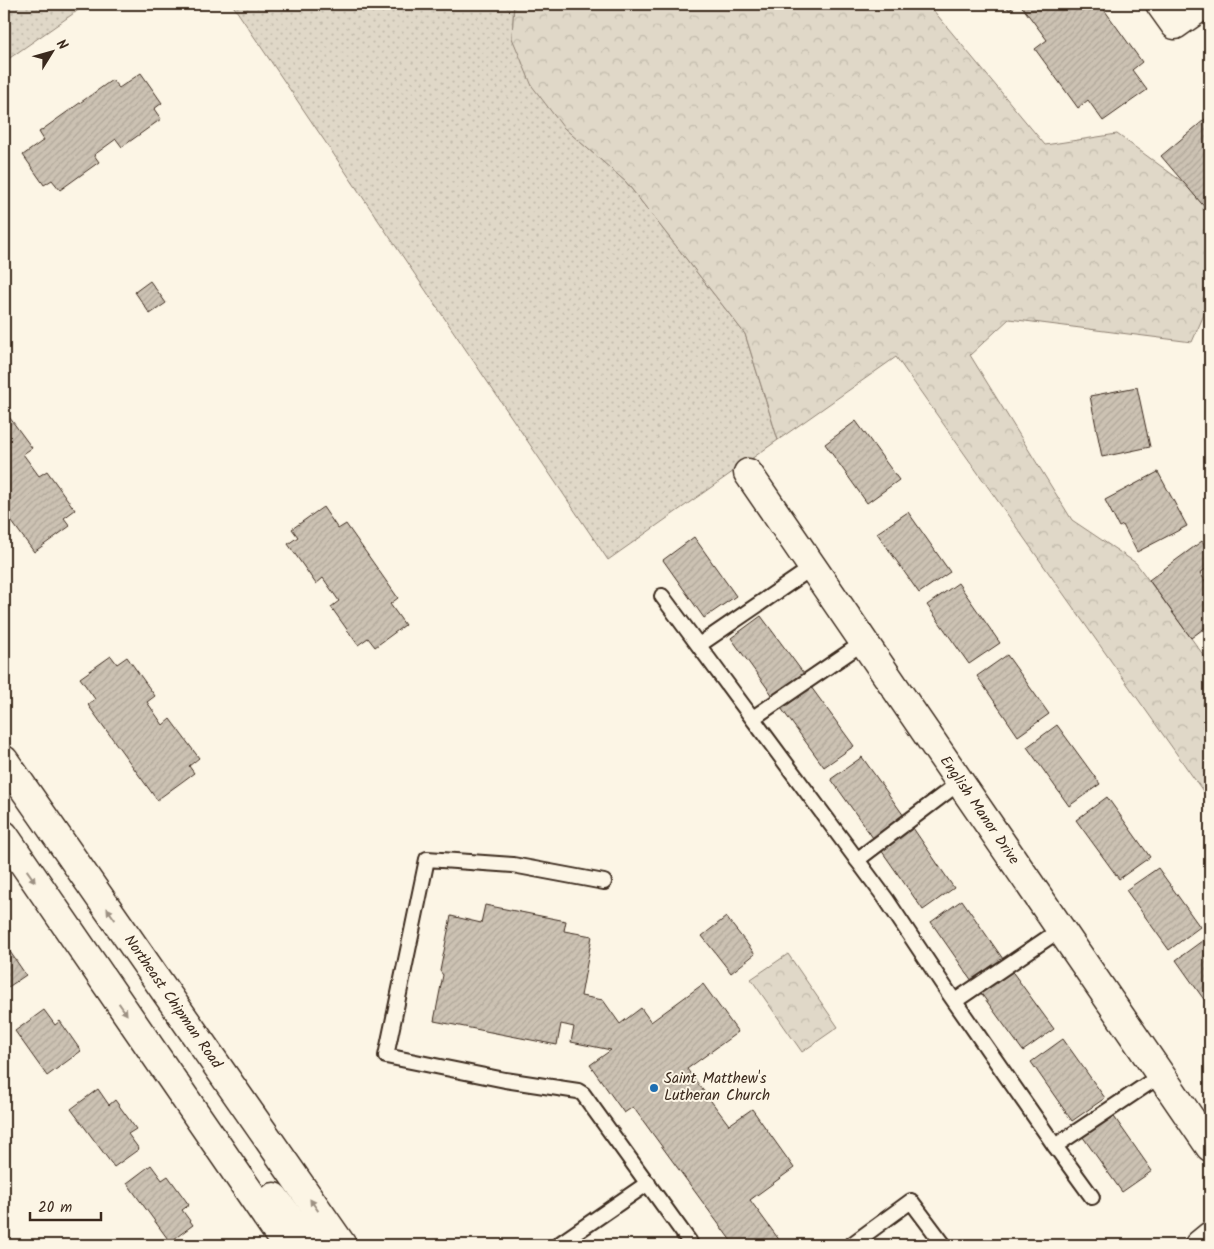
<svg xmlns="http://www.w3.org/2000/svg" width="1214" height="1249" font-family="Kalam,sans-serif">
	<style>
		.grass { fill: url(#grass-dots); stroke: #8e8173 }
		.forest { fill: url(#forest-crowns); stroke: #8e8173 }
		.building { fill: url(#building-hatch); stroke: #3b2a1e }
		.lines { fill: none; stroke-linecap: round; stroke-linejoin: round }
		.lane-casing { stroke: #3b2a1e; stroke-width: 18 }
		.street-casing { stroke: #3b2a1e; stroke-width: 31 }
		.secondary-casing { stroke: #3b2a1e; stroke-width: 31 }
		.lane { stroke: #fcf5e5; stroke-width: 14 }
		.street { stroke: #fcf5e5; stroke-width: 28 }
		.secondary { stroke: #fcf5e5; stroke-width: 28 }
		.oneway { fill: #9c9082 }
		.poi-dot { fill: #1f6fb2; stroke: #fcf5e5; stroke-width: 2 }
		.labels { text-anchor: middle; dominant-baseline: central; stroke-width: 4; stroke-linejoin: round; paint-order: stroke }
		.street-label { font-size: 15px; fill: #3b2a1e; stroke: #fcf5e5 }
		.poi-label { font-size: 15px; fill: #3b2a1e; stroke: #fcf5e5; text-anchor: start }
	</style>
	<defs>
		<pattern id="grass-dots" width="8" height="8" patternUnits="userSpaceOnUse" patternTransform="scale(1.25)"><rect width="8" height="8" fill="#e0d8c8"/><path d="M2 2h.1M6 6h.1" fill="none" stroke="#c1baab" stroke-width="1.8" stroke-linecap="round"/></pattern>
		<pattern id="forest-crowns" width="20" height="18" patternUnits="userSpaceOnUse" patternTransform="scale(1.25)"><rect width="20" height="18" fill="#e0d8c8"/><path d="M2 6a3 3 0 1 1 6 0M12 15a3 3 0 1 1 6 0" fill="none" stroke="#c1baab"/></pattern>
		<pattern id="building-hatch" width="6" height="6" patternUnits="userSpaceOnUse" patternTransform="scale(1.25)"><rect width="6" height="6" fill="#ccc2b3"/><path d="M-1 1l2-2M0 6l6-6M5 7l2-2" fill="none" stroke="#b0a79a"/></pattern>
	</defs>
	<rect width="100%" height="100%" fill="#fcf5e5"/>
	<filter id="ink" filterUnits="userSpaceOnUse"><feTurbulence type="fractalNoise" baseFrequency=".02" numOctaves="2"/><feDisplacementMap in="SourceGraphic" scale="10" xChannelSelector="R" yChannelSelector="G"/><feConvolveMatrix kernelMatrix="1 2 1 2 8 2 1 2 1" color-interpolation-filters="sRGB"/></filter>
	<g filter="url(#ink)">
		<g class="grass">
			<path d="M 4,4 L 87,4 L 4,62 Z"/>
			<path d="M 232,4 L 514,4 L 512,38 L 563,127 L 626,182 L 745,334 L 778,440 L 608,560 Z"/>
		</g>
		<g class="forest">
			<path d="M 514,4 L 928,4 L 1045,145 L 1117,134 L 1210,202 L 1210,301 L 1192,342 L 1009,319 L 970,355 L 1072,520 L 1136,563 L 1210,664 L 1210,801 L 896,357 L 778,440 L 745,334 L 626,182 L 563,127 L 532,86 L 512,38 Z"/>
			<path d="M 788,954 L 838,1027 L 802,1052 L 751,979 Z"/>
		</g>
		<g class="building">
			<path d="M 1005,4 L 1019,4 L 1009,10 Z"/>
			<path d="M 1020,4 L 1083,4 L 1088,11 L 1100,4 L 1142,62 L 1132,70 L 1147,90 L 1103,121 L 1088,100 L 1078,108 L 1035,49 L 1047,40 Z"/>
			<path d="M 141,73 L 162,103 L 154,109 L 161,119 L 122,147 L 116,139 L 94,155 L 99,162 L 60,190 L 52,180 L 44,185 L 23,155 L 44,140 L 39,132 L 112,80 L 119,88 Z"/>
			<path d="M 1210,115 L 1210,207 L 1207,210 L 1161,156 Z"/>
			<path d="M 150,281 L 166,303 L 150,314 L 135,292 Z"/>
			<path d="M 1137,387 L 1150,447 L 1102,457 L 1090,396 Z"/>
			<path d="M 4,410 L 32,448 L 23,454 L 39,476 L 47,471 L 75,510 L 64,518 L 70,526 L 34,552 L 4,511 Z"/>
			<path d="M 856,421 L 899,480 L 867,503 L 825,444 Z"/>
			<path d="M 1158,472 L 1187,526 L 1137,552 L 1123,525 L 1119,527 L 1105,500 Z"/>
			<path d="M 323,507 L 338,529 L 346,524 L 398,598 L 390,604 L 405,625 L 375,647 L 368,638 L 358,645 L 331,607 L 339,601 L 323,578 L 316,584 L 288,544 L 298,537 L 292,529 Z"/>
			<path d="M 908,512 L 950,572 L 919,593 L 877,533 Z"/>
			<path d="M 694,537 L 736,596 L 704,618 L 663,560 Z"/>
			<path d="M 1202,541 L 1210,552 L 1210,566 L 1200,573 L 1210,588 L 1210,624 L 1191,638 L 1149,580 Z"/>
			<path d="M 958,583 L 1000,643 L 969,664 L 927,605 Z"/>
			<path d="M 761,616 L 804,674 L 773,696 L 731,638 Z"/>
			<path d="M 1007,655 L 1049,714 L 1018,736 L 977,676 Z"/>
			<path d="M 111,656 L 117,664 L 127,657 L 155,696 L 147,702 L 163,725 L 170,719 L 199,758 L 189,766 L 194,773 L 157,800 L 88,705 L 95,699 L 80,678 Z"/>
			<path d="M 811,687 L 854,746 L 824,767 L 781,708 Z"/>
			<path d="M 1057,725 L 1100,784 L 1069,806 L 1027,747 Z"/>
			<path d="M 862,757 L 904,816 L 873,838 L 831,779 Z"/>
			<path d="M 1107,797 L 1150,857 L 1119,879 L 1076,820 Z"/>
			<path d="M 913,828 L 954,888 L 923,910 L 881,850 Z"/>
			<path d="M 1158,868 L 1200,927 L 1169,950 L 1126,890 Z"/>
			<path d="M 962,900 L 1003,959 L 972,981 L 931,922 Z"/>
			<path d="M 485,905 L 566,921 L 564,931 L 592,936 L 581,996 L 603,1000 L 620,1024 L 641,1008 L 651,1022 L 703,984 L 738,1032 L 687,1069 L 729,1125 L 752,1109 L 794,1168 L 750,1200 L 783,1245 L 734,1245 L 633,1107 L 624,1113 L 590,1065 L 611,1050 L 571,1042 L 574,1027 L 561,1024 L 557,1045 L 434,1021 L 443,975 L 440,971 L 451,916 L 481,923 Z"/>
			<path d="M 726,917 L 755,954 L 731,973 L 702,936 Z"/>
			<path d="M 1206,938 L 1210,943 L 1210,1008 L 1176,960 Z"/>
			<path d="M 4,943 L 26,975 L 4,990 Z"/>
			<path d="M 1011,970 L 1054,1029 L 1023,1051 L 980,992 Z"/>
			<path d="M 44,1010 L 55,1025 L 60,1021 L 81,1051 L 47,1076 L 15,1031 Z"/>
			<path d="M 1063,1039 L 1105,1098 L 1072,1121 L 1031,1062 Z"/>
			<path d="M 98,1089 L 109,1105 L 115,1100 L 136,1129 L 128,1134 L 139,1149 L 114,1167 L 71,1109 Z"/>
			<path d="M 1110,1111 L 1152,1171 L 1122,1192 L 1080,1133 Z"/>
			<path d="M 151,1165 L 162,1180 L 168,1176 L 189,1205 L 182,1210 L 193,1225 L 170,1242 L 127,1183 Z"/>
		</g>
		<g class="lines">
			<defs>
				<g id="lane">
					<path d="M 662,596 L 886,899 L 948,992 L 1055,1146 L 1161,1075"/>
					<path d="M 699,645 L 813,567"/>
					<path d="M 753,718 L 864,642"/>
					<path d="M 857,860 L 960,782"/>
					<path d="M 604,882 L 513,865 L 427,859 L 386,1056 L 505,1080 L 578,1091 L 583,1094 L 689,1241 L 691,1245"/>
					<path d="M 955,1001 L 1061,929"/>
					<path d="M 1055,1146 L 1092,1197"/>
					<path d="M 558,1245 L 648,1183"/>
					<path d="M 851,1245 L 911,1201 L 944,1245"/>
				</g>
				<g id="street">
					<path d="M 1160,4 L 1175,25 L 1205,4"/>
					<path id="s1" d="M 748,473 L 1210,1147"/>
				</g>
				<g id="secondary">
					<path id="s2" d="M 4,760 L 342,1245"/>
					<path d="M 4,835 L 286,1245"/>
					<path d="M 274,1197 L 310,1245"/>
					<path d="M 1199,1245 L 1210,1236"/>
				</g>
			</defs>
			<use href="#lane" class="lane-casing"/>
			<use href="#street" class="street-casing"/>
			<use href="#secondary" class="secondary-casing"/>
			<use href="#lane" class="lane"/>
			<use href="#street" class="street"/>
			<use href="#secondary" class="secondary"/>
		</g>
		<defs><path id="oneway-solid" d="M-6-.8H1V-3.2L6.5 0L1 3.2V.8H-6Z" transform="scale(1.25)"/></defs>
		<g class="oneway">
			<use href="#oneway-solid" transform="translate(31 876) rotate(55)"/>
			<use href="#oneway-solid" transform="translate(111 914) rotate(-125)"/>
			<use href="#oneway-solid" transform="translate(123 1009) rotate(55)"/>
			<use href="#oneway-solid" transform="translate(314 1205) rotate(-125)"/>
		</g>
	</g>
	<circle class="poi-dot" cx="654" cy="1088" r="5"/>
	<g class="labels">
		<g class="street-label">
			<text stroke="none"><textPath href="#s1" startOffset="409">English Manor Drive</textPath></text>
			<text stroke="none"><textPath href="#s2" startOffset="295">Northeast Chipman Road</textPath></text>
		</g>
		<g class="poi-label">
			<text x="664" y="1079">Saint Matthew's<tspan x="664" dy="17">Lutheran Church</tspan></text>
		</g>
	</g>
	<rect width="1214" height="1249" fill="none" stroke="#fcf5e5" stroke-width="20"/>
	<rect x="10" y="10" width="1194" height="1229" fill="none" stroke="#3b2a1e" stroke-width="2" filter="url(#ink)"/>
	<g transform="translate(52 52) rotate(53)" stroke="#fcf5e5" stroke-width="4" paint-order="stroke">
	<path d="M0-4L9 19L0 12L-9 19Z" fill="#3b2a1e"/>
	<text y="-8" font-size="14" font-weight="bold" text-anchor="middle" fill="#3b2a1e">N</text>
	</g>
	<path d="M30 1212v8h71v-8" fill="none" stroke="#3b2a1e" stroke-width="2.5"/>
	<text x="38" y="1212" font-size="15" fill="#3b2a1e" stroke="#fcf5e5" stroke-width="4" paint-order="stroke">20 m</text>
</svg>
